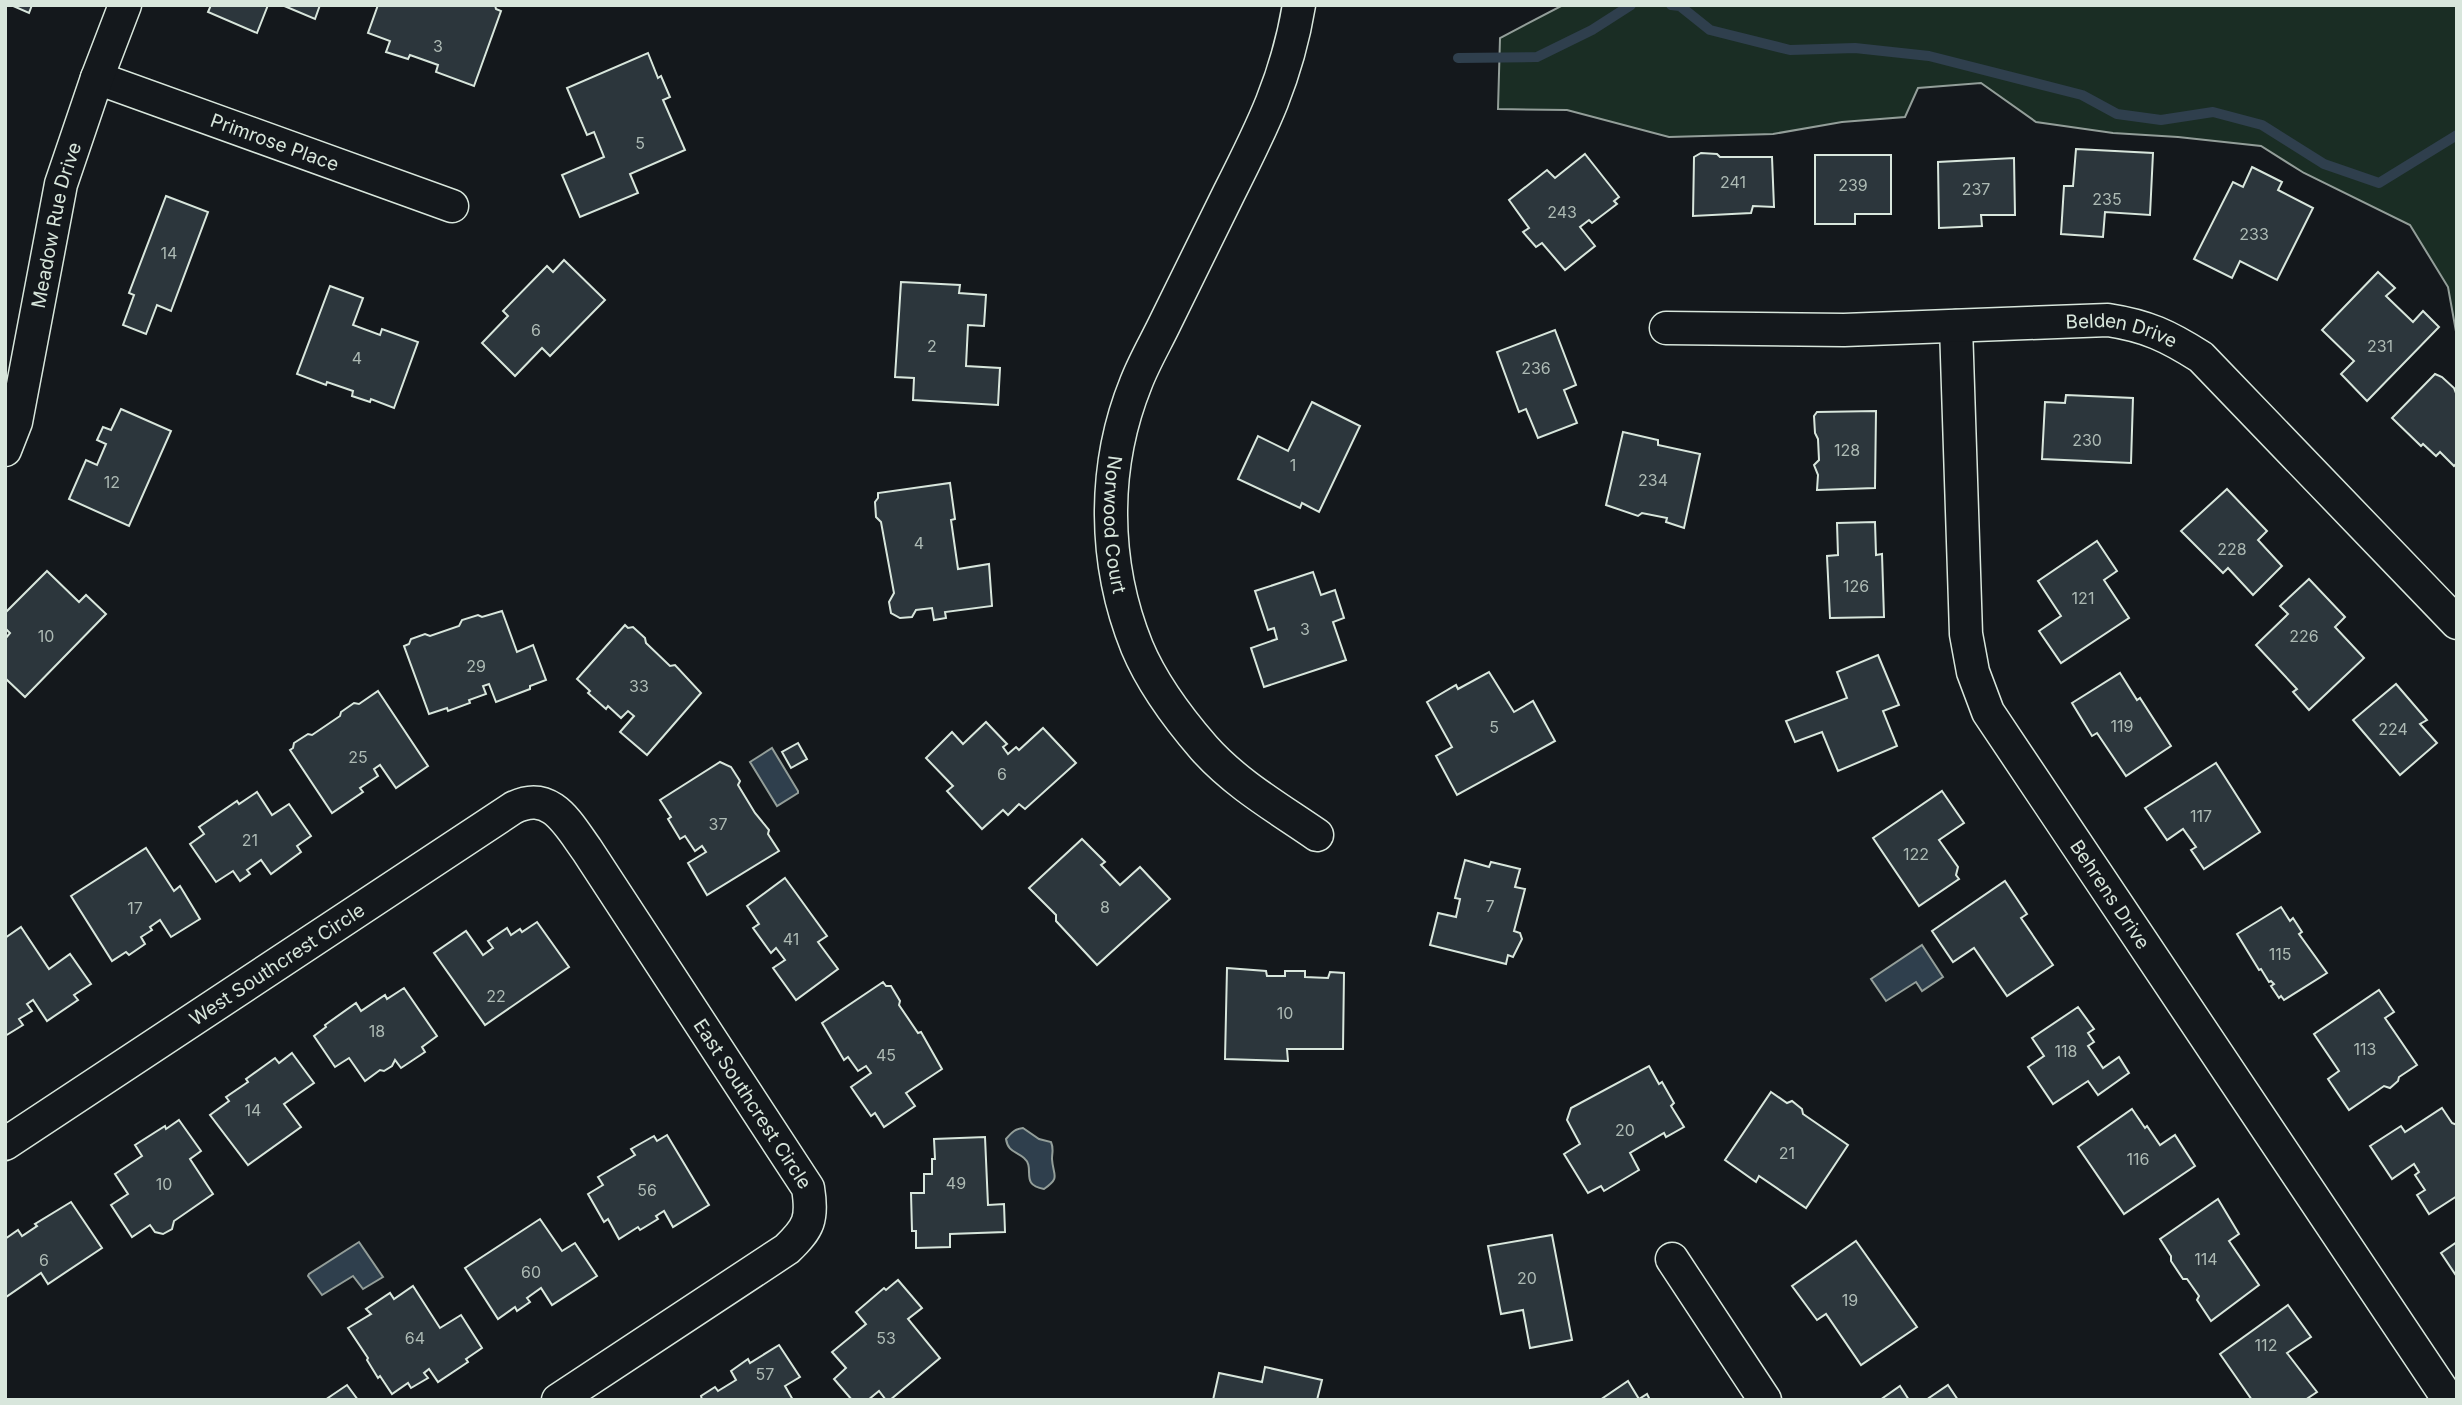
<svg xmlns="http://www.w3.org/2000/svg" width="2462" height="1405" font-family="Inter,sans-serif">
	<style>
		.green { fill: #1a2d24; stroke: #939e99; stroke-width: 2 }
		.water { fill: #2f3f4d; stroke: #939e99; stroke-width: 2 }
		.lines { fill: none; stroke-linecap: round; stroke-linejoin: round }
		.stream { stroke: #2f3f4d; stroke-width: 10 }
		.building { fill: #2c363c; stroke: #d8e6dc; stroke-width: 2 }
		.minor-casing { stroke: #d8e6dc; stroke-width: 35 }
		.minor { stroke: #14181c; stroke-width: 32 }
		.labels { text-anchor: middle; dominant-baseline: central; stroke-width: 5; stroke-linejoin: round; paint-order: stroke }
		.number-label { font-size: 16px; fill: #adbab4 }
		.street-label { font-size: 19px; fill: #d8e6dc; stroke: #14181c }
	</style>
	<rect width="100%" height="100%" fill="#14181c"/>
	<path class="green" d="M 1563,5 L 2457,5 L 2457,337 L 2448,287 L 2410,225 L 2304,173 L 2261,146 L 2178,137 L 2113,133 L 2036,122 L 1981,83 L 1918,88 L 1905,117 L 1842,122 L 1773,134 L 1669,137 L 1567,110 L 1498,109 L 1500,38 Z"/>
	<g class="water">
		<path d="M 772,748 L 798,791 L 798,793 L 777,806 L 750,762 Z"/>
		<path d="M 1922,945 L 1943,977 L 1922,991 L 1916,982 L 1886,1001 L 1871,979 Z"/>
		<path d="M 1023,1128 L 1039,1139 L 1051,1142 C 1054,1149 1052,1152 1052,1159 C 1053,1176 1061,1177 1044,1189 C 1019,1185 1036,1168 1024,1158 C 1016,1151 1008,1152 1006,1139 C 1012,1132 1015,1129 1023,1128 Z"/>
		<path d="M 359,1242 L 383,1277 L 363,1289 L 353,1276 L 322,1295 L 308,1276 L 309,1274 Z"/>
	</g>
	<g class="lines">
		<g class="stream">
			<path d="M 1671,5 L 1680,6 L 1710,30 L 1790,50 L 1855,48 L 1929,56 L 2082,95 L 2117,114 L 2161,120 L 2213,112 L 2262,125 L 2324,164 L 2379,183 L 2457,135"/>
			<path d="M 1458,58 L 1537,57 L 1592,30 L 1631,5"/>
		</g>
	</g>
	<g class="building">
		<path d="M 11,5 L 32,5 L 29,13 Z"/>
		<path d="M 211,5 L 268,5 L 257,33 L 208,12 Z"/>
		<path d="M 282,5 L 320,5 L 315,19 Z"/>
		<path d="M 378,5 L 495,5 L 496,9 L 501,11 L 474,86 L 436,72 L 438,65 L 410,55 L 408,59 L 386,52 L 390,41 L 368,33 Z"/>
		<path d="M 648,53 L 658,78 L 661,76 L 670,97 L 663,100 L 685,150 L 630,174 L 638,193 L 580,217 L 562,175 L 604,157 L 594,132 L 587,135 L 567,88 Z"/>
		<path d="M 2076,149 L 2153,153 L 2150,215 L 2105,212 L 2103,237 L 2061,234 L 2064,186 L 2073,186 Z"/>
		<path d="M 1701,153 L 1717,154 L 1720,157 L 1772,157 L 1774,207 L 1753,206 L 1751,213 L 1693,216 L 1694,157 Z"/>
		<path d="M 1585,154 L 1619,197 L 1614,201 L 1617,204 L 1592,223 L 1589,220 L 1580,227 L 1595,246 L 1565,270 L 1542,243 L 1536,247 L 1523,232 L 1529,228 L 1509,200 L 1547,170 L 1555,178 Z"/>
		<path d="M 1815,155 L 1891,155 L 1891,214 L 1855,214 L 1855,224 L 1815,224 Z"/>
		<path d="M 2014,158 L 2015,215 L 1981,215 L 1982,226 L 1939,228 L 1938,162 Z"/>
		<path d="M 2252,167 L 2282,182 L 2278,190 L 2313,208 L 2277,280 L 2240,261 L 2232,278 L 2194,259 L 2233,182 L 2243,187 Z"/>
		<path d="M 166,196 L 208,212 L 171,311 L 157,305 L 146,334 L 123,325 L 134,295 L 129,293 Z"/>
		<path d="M 564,260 L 605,300 L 550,356 L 542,348 L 515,376 L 482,343 L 508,316 L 503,311 L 547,266 L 553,272 Z"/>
		<path d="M 2378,272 L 2395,288 L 2386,296 L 2413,322 L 2423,311 L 2439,327 L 2367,401 L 2341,374 L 2354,361 L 2322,330 Z"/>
		<path d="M 901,282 L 960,285 L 959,293 L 986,295 L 984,326 L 968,325 L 966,366 L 1000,368 L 998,405 L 913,400 L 914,378 L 895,377 Z"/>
		<path d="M 330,286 L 363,298 L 353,325 L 380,335 L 382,329 L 418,342 L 394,408 L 371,399 L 370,402 L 352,396 L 353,391 L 327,382 L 326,385 L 297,374 Z"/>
		<path d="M 1555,330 L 1576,385 L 1564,390 L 1577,423 L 1538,438 L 1526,409 L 1519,412 L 1497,352 Z"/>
		<path d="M 2435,374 L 2442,377 L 2454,388 L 2457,396 L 2457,463 L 2454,466 L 2440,452 L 2436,456 L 2423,444 L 2421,446 L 2392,418 Z"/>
		<path d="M 2066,395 L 2133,398 L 2131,463 L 2042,459 L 2045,402 L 2065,403 Z"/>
		<path d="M 1312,402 L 1360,426 L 1319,512 L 1302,503 L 1300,508 L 1238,479 L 1258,436 L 1288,451 Z"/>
		<path d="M 121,409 L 171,431 L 129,526 L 69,499 L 86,460 L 97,465 L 106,444 L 97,440 L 103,427 L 111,430 Z"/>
		<path d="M 1876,411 L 1875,488 L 1817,490 L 1818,475 L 1814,465 L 1819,460 L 1818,439 L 1815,433 L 1814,416 L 1817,412 Z"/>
		<path d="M 1623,432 L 1658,440 L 1658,445 L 1700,454 L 1684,528 L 1666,522 L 1667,518 L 1642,513 L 1638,516 L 1606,505 Z"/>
		<path d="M 950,483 L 955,519 L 951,520 L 958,569 L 989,564 L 992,606 L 945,612 L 946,618 L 934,620 L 932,608 L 916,610 L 912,617 L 900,618 L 891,613 L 889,602 L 894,593 L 881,522 L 876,517 L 875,502 L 878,498 L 878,493 Z"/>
		<path d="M 2227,489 L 2267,531 L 2258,540 L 2282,566 L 2253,595 L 2228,568 L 2223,573 L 2181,531 Z"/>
		<path d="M 1875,522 L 1876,555 L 1882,554 L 1884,617 L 1830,618 L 1827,556 L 1838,555 L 1837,523 Z"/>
		<path d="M 2097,541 L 2117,571 L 2104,580 L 2129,618 L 2061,663 L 2039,631 L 2061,616 L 2038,581 Z"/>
		<path d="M 47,571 L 79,602 L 86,595 L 106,614 L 25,697 L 5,678 L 5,639 L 10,633 L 5,628 L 5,613 Z"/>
		<path d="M 1313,572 L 1321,595 L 1335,590 L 1344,618 L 1333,622 L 1346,660 L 1264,687 L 1251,648 L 1277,639 L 1274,628 L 1268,630 L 1255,591 Z"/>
		<path d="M 2309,579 L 2345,617 L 2335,627 L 2364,658 L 2309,710 L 2293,692 L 2297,689 L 2256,645 L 2288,614 L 2280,606 Z"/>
		<path d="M 502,611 L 517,652 L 533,645 L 546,680 L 530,686 L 530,689 L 496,702 L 489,684 L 483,686 L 486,694 L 469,700 L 470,703 L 448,711 L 447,708 L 429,714 L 404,646 L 409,644 L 411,639 L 425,634 L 430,636 L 459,626 L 462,620 L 478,615 L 482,617 Z"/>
		<path d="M 625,625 L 628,628 L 633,627 L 645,638 L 646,643 L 670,666 L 675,665 L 701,693 L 647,755 L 620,732 L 634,716 L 628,711 L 621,718 L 608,706 L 606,709 L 588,693 L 590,691 L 577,679 Z"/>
		<path d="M 1878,655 L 1899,705 L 1883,711 L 1897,746 L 1838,771 L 1822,732 L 1795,742 L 1786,721 L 1847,698 L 1837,672 Z"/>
		<path d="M 1489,672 L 1514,712 L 1533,701 L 1555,741 L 1457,795 L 1436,756 L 1452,747 L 1427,702 L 1456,685 L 1458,689 Z"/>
		<path d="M 2120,673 L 2137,700 L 2140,698 L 2171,746 L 2126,776 L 2097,733 L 2092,736 L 2072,703 Z"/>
		<path d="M 2396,684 L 2427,720 L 2420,724 L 2437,743 L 2400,775 L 2353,720 Z"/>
		<path d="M 378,691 L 428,766 L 396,788 L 380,765 L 374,769 L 378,776 L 360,788 L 363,792 L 332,813 L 290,750 L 293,748 L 294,743 L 308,734 L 312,735 L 340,716 L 341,712 L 354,703 L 359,704 Z"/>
		<path d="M 986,722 L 1007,744 L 1003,747 L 1008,754 L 1016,747 L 1019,750 L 1043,728 L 1076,763 L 1025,809 L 1019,804 L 1008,815 L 1003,810 L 982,829 L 947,791 L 953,786 L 926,758 L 952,732 L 963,744 Z"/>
		<path d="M 798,743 L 807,759 L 791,768 L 782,752 Z"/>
		<path d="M 720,762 L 731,767 L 740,781 L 738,785 L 755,813 L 769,830 L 768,834 L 779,851 L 707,895 L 688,863 L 706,852 L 702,846 L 695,851 L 685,836 L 680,839 L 668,819 L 671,817 L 660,800 Z"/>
		<path d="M 2216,763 L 2260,832 L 2204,869 L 2191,850 L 2196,847 L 2183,829 L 2167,840 L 2145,808 Z"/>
		<path d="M 1942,791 L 1964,823 L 1939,840 L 1958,867 L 1956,875 L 1959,879 L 1919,906 L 1873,838 Z"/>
		<path d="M 257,792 L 272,815 L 289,804 L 311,836 L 297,846 L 301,852 L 271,874 L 261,860 L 247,870 L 250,874 L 240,881 L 233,871 L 216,882 L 190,844 L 204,834 L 199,827 L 237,801 L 239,804 Z"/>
		<path d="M 1082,839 L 1105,862 L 1101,865 L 1120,885 L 1140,867 L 1170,899 L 1097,965 L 1056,921 L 1056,915 L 1029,888 Z"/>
		<path d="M 146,848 L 174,891 L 180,886 L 200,919 L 171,937 L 160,920 L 150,927 L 152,930 L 141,937 L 145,944 L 129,955 L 126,952 L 112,961 L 71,896 Z"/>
		<path d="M 1465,860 L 1489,867 L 1491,862 L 1520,869 L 1515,887 L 1525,889 L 1514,931 L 1520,933 L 1522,939 L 1513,957 L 1508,955 L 1506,964 L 1430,945 L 1438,913 L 1456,917 L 1460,899 L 1455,898 Z"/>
		<path d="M 785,878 L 827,936 L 818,942 L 838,969 L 796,1000 L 773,968 L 785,960 L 776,948 L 771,953 L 753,928 L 759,924 L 747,906 Z"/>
		<path d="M 2005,881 L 2027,914 L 2021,918 L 2053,965 L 2007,996 L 1974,948 L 1953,962 L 1932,931 Z"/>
		<path d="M 2281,907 L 2290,921 L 2293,918 L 2302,932 L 2299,934 L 2327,973 L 2284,1000 L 2281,996 L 2279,998 L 2271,986 L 2274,984 L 2271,981 L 2269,982 L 2261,969 L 2259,970 L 2237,934 Z"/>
		<path d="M 537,922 L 569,967 L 485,1025 L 434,953 L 466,931 L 483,955 L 493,948 L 488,941 L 507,928 L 511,935 L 520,929 L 522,932 Z"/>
		<path d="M 21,927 L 49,969 L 70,954 L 91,984 L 74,995 L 78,1000 L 47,1021 L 33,1000 L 27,1004 L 32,1011 L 19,1019 L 23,1025 L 5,1036 L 5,938 Z"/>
		<path d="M 1227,968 L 1266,971 L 1267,976 L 1285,976 L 1285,971 L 1305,971 L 1305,977 L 1328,978 L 1330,972 L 1344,973 L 1343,1049 L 1287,1049 L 1288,1061 L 1225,1059 Z"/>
		<path d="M 883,982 L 886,986 L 891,986 L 900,1001 L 899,1005 L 918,1033 L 921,1032 L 942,1069 L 906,1093 L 915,1106 L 884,1127 L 875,1113 L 871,1116 L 851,1087 L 871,1073 L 866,1066 L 858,1071 L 848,1057 L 844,1060 L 822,1023 Z"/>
		<path d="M 404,988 L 437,1036 L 422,1047 L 425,1052 L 401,1068 L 395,1060 L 392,1066 L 384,1071 L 380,1070 L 365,1081 L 349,1058 L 335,1067 L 314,1036 L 326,1027 L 325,1025 L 356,1003 L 361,1011 L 385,995 L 387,999 Z"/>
		<path d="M 2379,990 L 2394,1012 L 2385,1018 L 2417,1065 L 2399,1077 L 2398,1081 L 2390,1088 L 2384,1086 L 2349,1110 L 2328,1079 L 2339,1071 L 2314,1034 Z"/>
		<path d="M 2078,1007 L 2094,1029 L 2088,1033 L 2094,1042 L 2088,1046 L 2103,1068 L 2119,1057 L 2129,1073 L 2098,1095 L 2088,1081 L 2053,1104 L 2028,1067 L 2044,1056 L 2032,1038 Z"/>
		<path d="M 292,1053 L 314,1083 L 284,1104 L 301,1127 L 248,1165 L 210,1115 L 229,1101 L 226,1097 L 248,1082 L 246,1079 L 275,1058 L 279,1063 Z"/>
		<path d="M 1649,1066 L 1659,1084 L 1662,1082 L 1674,1103 L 1671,1106 L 1684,1127 L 1666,1137 L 1664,1133 L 1630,1153 L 1639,1170 L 1604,1191 L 1601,1186 L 1588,1193 L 1564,1154 L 1580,1144 L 1567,1120 L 1571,1108 Z"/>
		<path d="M 1771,1092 L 1787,1103 L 1792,1101 L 1802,1109 L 1803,1114 L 1848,1145 L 1806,1208 L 1759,1176 L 1756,1182 L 1725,1160 Z"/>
		<path d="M 2442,1108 L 2452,1123 L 2457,1125 L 2457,1196 L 2429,1214 L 2417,1195 L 2425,1190 L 2415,1175 L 2419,1172 L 2414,1164 L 2392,1179 L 2370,1146 L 2401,1126 L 2405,1132 Z"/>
		<path d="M 2132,1109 L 2145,1128 L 2147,1126 L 2160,1145 L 2175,1135 L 2195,1166 L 2124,1214 L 2078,1147 Z"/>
		<path d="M 179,1120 L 201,1151 L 190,1159 L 213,1194 L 174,1221 L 172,1229 L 163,1234 L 155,1232 L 150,1225 L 132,1237 L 111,1205 L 128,1194 L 115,1174 L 142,1156 L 135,1145 L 165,1126 L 166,1129 Z"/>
		<path d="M 667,1135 L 709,1205 L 673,1227 L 664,1211 L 656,1216 L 658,1219 L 640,1230 L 638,1227 L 619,1239 L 608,1219 L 604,1222 L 588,1194 L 603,1185 L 598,1177 L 635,1155 L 631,1149 L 654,1136 L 657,1141 Z"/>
		<path d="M 985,1137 L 988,1205 L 1004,1204 L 1005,1232 L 950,1234 L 950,1247 L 916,1248 L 916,1231 L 912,1231 L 911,1193 L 924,1193 L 924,1174 L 932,1174 L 932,1159 L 935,1159 L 934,1139 Z"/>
		<path d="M 2218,1199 L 2239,1234 L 2229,1241 L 2259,1285 L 2211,1321 L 2197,1300 L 2199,1296 L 2187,1279 L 2183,1279 L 2171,1261 L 2171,1256 L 2160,1239 Z"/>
		<path d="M 71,1202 L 102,1248 L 48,1284 L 41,1273 L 6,1297 L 5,1239 L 18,1230 L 22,1236 L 37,1226 L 35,1224 Z"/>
		<path d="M 540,1219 L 562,1251 L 575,1243 L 597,1276 L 552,1305 L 541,1288 L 527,1298 L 530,1302 L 517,1311 L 515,1307 L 498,1319 L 465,1268 Z"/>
		<path d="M 1552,1235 L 1572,1340 L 1530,1348 L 1523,1310 L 1501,1314 L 1488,1246 Z"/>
		<path d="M 1856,1241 L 1917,1327 L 1861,1365 L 1826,1314 L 1817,1320 L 1792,1286 Z"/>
		<path d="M 2457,1242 L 2457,1277 L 2441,1253 Z"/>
		<path d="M 898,1280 L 922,1308 L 908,1319 L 940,1358 L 890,1400 L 886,1400 L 879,1391 L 868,1400 L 852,1400 L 834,1379 L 846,1368 L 832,1352 L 866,1324 L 856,1312 L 884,1288 L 886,1290 Z"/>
		<path d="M 413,1286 L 440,1328 L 461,1315 L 482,1348 L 466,1359 L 468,1362 L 438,1382 L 429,1369 L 424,1373 L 428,1378 L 411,1388 L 408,1383 L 392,1394 L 380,1376 L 378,1378 L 367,1360 L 368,1358 L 348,1328 L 371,1314 L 366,1309 L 390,1293 L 394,1299 Z"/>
		<path d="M 2288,1305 L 2311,1337 L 2287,1353 L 2317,1392 L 2305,1400 L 2252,1400 L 2220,1354 Z"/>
		<path d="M 779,1345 L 800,1377 L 785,1386 L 793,1400 L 702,1400 L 701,1396 L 715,1387 L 718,1391 L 736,1380 L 731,1371 L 748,1359 L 750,1363 Z"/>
		<path d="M 1265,1367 L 1322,1380 L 1317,1400 L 1213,1400 L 1219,1373 L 1262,1382 Z"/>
		<path d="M 1628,1381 L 1639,1399 L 1647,1394 L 1650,1400 L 1600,1400 Z"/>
		<path d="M 347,1385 L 358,1400 L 325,1400 Z"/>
		<path d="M 1948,1385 L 1958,1400 L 1926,1400 Z"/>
		<path d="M 1900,1386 L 1909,1400 L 1880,1400 Z"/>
	</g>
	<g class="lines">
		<defs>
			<g id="minor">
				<path id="s1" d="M 1299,5 C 1287,78 1262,128 1229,193 C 1208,236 1187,279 1166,321 C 1156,342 1144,362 1136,383 C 1102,467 1103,563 1137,647 C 1152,683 1178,718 1204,748 C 1236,784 1278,808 1317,835"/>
				<path id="s2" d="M 97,78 L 452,206"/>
				<path id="s3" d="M 1956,326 L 1966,634 L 1973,672 L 1988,712 L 2449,1400"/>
				<path id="s4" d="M 1666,328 L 1844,330 L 2108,320 C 2147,326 2168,336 2201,357 L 2457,623"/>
				<path id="s5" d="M 5,450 L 16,422 L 61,184 L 97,78 L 125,5"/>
				<path id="s6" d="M 5,1144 L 513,808 C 551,789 568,824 587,850 L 808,1188 C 813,1219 809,1228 787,1249 L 558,1400"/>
				<path d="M 1672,1259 L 1765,1400"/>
			</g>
		</defs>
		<use href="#minor" class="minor-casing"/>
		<use href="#minor" class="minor"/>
	</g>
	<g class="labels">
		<g class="number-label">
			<text x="438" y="46">3</text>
			<text x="640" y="143">5</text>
			<text x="1733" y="182">241</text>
			<text x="1853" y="185">239</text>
			<text x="1976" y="189">237</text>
			<text x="2107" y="199">235</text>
			<text x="1562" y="212">243</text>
			<text x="2254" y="234">233</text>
			<text x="169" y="253">14</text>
			<text x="536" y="330">6</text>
			<text x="932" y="346">2</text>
			<text x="2380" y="346">231</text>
			<text x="357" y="358">4</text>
			<text x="1536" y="368">236</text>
			<text x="2087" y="440">230</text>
			<text x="1847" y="450">128</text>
			<text x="1293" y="465">1</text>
			<text x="1653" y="480">234</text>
			<text x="112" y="482">12</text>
			<text x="919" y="543">4</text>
			<text x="2232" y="549">228</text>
			<text x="1856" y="586">126</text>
			<text x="2083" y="598">121</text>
			<text x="1305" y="629">3</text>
			<text x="46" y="636">10</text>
			<text x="2304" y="636">226</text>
			<text x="476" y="666">29</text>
			<text x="639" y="686">33</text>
			<text x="2122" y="726">119</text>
			<text x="1494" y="727">5</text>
			<text x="2393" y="729">224</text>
			<text x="358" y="757">25</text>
			<text x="1002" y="774">6</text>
			<text x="2201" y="816">117</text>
			<text x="718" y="824">37</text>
			<text x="250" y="840">21</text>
			<text x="1916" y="854">122</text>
			<text x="1490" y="906">7</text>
			<text x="1105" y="907">8</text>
			<text x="135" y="908">17</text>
			<text x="791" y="939">41</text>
			<text x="2280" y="954">115</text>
			<text x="496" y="996">22</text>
			<text x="1285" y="1013">10</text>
			<text x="377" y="1031">18</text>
			<text x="2365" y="1049">113</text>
			<text x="2066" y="1051">118</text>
			<text x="886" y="1055">45</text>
			<text x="253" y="1110">14</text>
			<text x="1625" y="1130">20</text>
			<text x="1787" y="1153">21</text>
			<text x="2138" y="1159">116</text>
			<text x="956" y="1183">49</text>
			<text x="164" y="1184">10</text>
			<text x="647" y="1190">56</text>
			<text x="2206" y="1259">114</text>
			<text x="44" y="1260">6</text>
			<text x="531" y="1272">60</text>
			<text x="1527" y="1278">20</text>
			<text x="1850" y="1300">19</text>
			<text x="415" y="1338">64</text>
			<text x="886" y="1338">53</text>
			<text x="2266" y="1345">112</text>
			<text x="765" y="1374">57</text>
		</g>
		<g class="street-label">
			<text stroke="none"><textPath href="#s2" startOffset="189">Primrose Place</textPath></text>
			<text stroke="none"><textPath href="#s5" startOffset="231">Meadow Rue Drive</textPath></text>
			<text stroke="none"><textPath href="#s4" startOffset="457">Belden Drive</textPath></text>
			<text stroke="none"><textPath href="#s1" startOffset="558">Norwood Court</textPath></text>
			<text stroke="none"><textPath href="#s3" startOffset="609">Behrens Drive</textPath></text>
			<text stroke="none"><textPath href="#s6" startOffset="326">West Southcrest Circle</textPath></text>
			<text stroke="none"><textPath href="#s6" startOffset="1008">East Southcrest Circle</textPath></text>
		</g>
	</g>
	<rect width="2462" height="1405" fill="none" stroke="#d8e6dc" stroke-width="14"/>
</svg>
